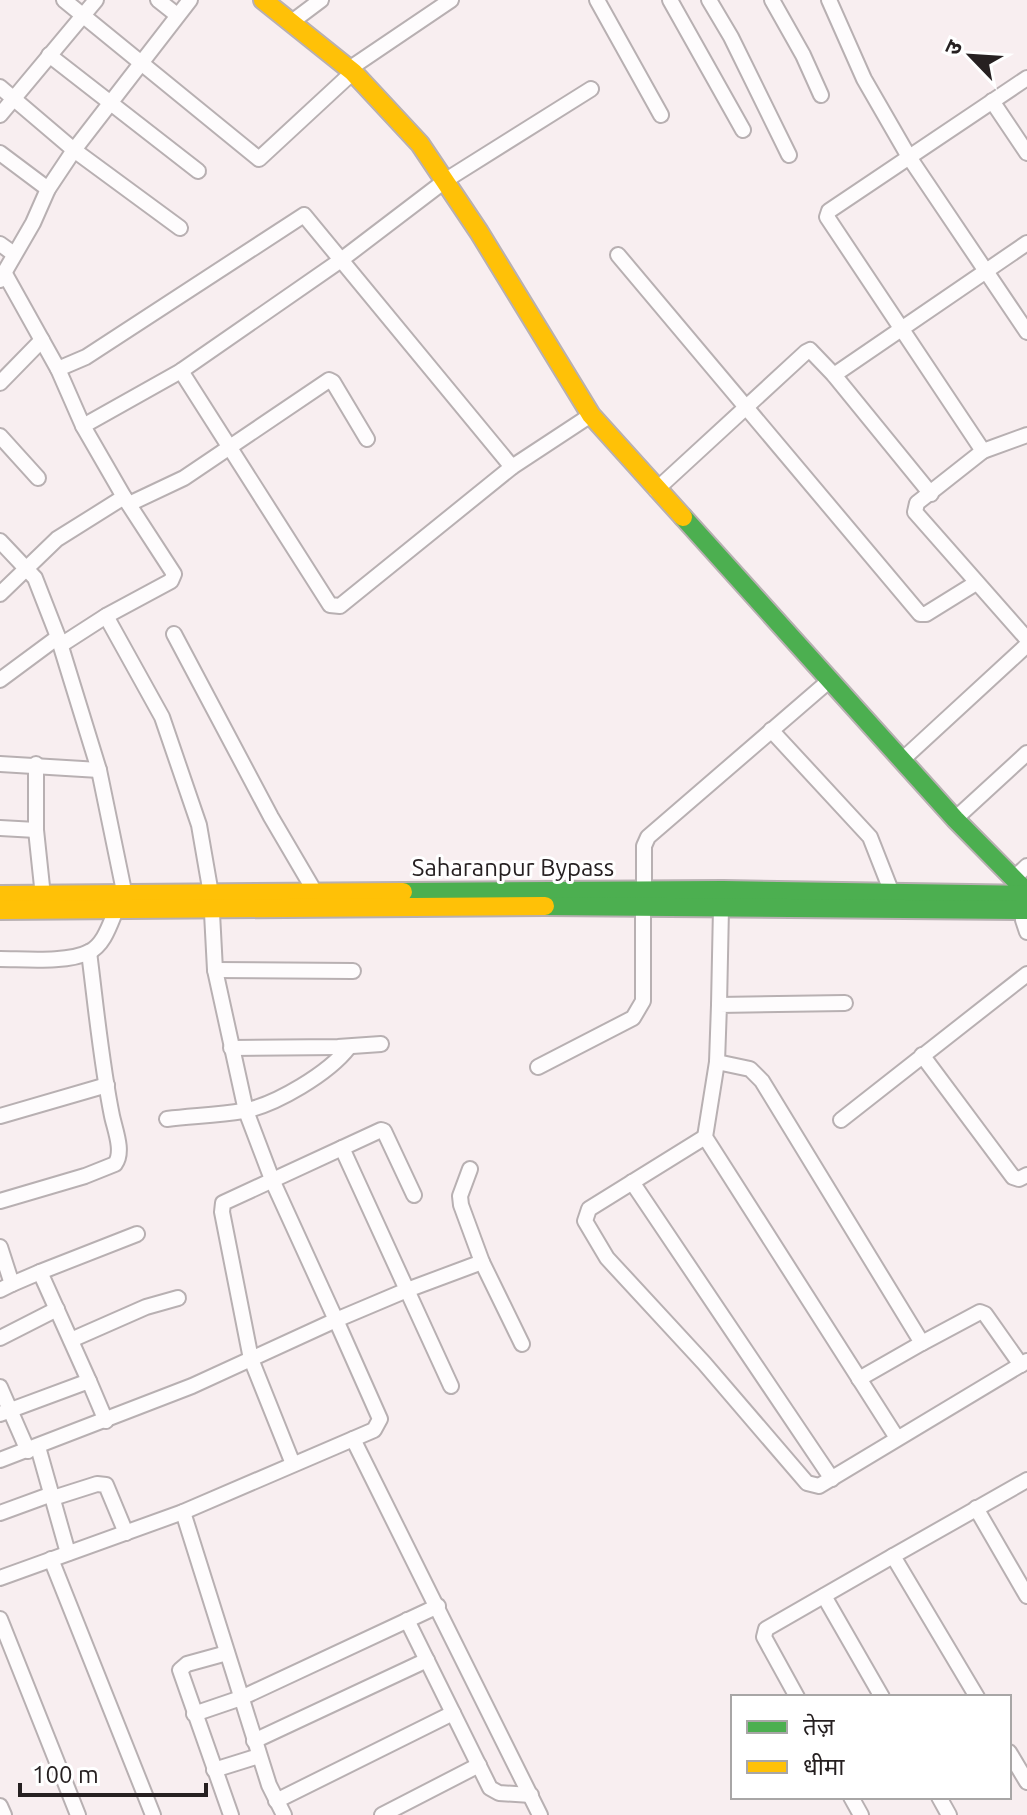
<svg xmlns="http://www.w3.org/2000/svg" width="1027" height="1815" font-family="Ubuntu,'Noto Sans Devanagari',sans-serif">
	<style>
		.lines { fill: none; stroke-linecap: round; stroke-linejoin: round }
		.street-casing { stroke: #b8b0b2; stroke-width: 18 }
		.fast-casing { stroke: #b8b0b2; stroke-width: 22 }
		.slow-casing { stroke: #b8b0b2; stroke-width: 22 }
		.street { stroke: #fefcfd; stroke-width: 14 }
		.fast { stroke: #4caf50; stroke-width: 18 }
		.slow { stroke: #ffc107; stroke-width: 18 }
		.labels { text-anchor: middle; dominant-baseline: central; stroke-width: 6; stroke-linejoin: round; paint-order: stroke }
		.street-label { font-size: 24px; fill: #262021; stroke: #fff }
	</style>
	<rect width="100%" height="100%" fill="#f8eef0"/>
	<g class="lines">
		<defs>
			<g id="street">
				<path d="M 64,0 L 259,159 L 353,72"/>
				<path d="M 158,0 L 177,15"/>
				<path d="M 597,0 L 661,115"/>
				<path d="M 670,0 L 743,130"/>
				<path d="M 709,0 L 731,37 L 789,155"/>
				<path d="M 772,0 L 803,55 L 821,95"/>
				<path d="M 829,0 L 864,79 L 909,157 L 1027,332"/>
				<path d="M 293,21 L 321,0"/>
				<path d="M 49,55 L 198,171"/>
				<path d="M 349,69 L 451,0"/>
				<path d="M 1027,78 L 829,211 L 827,217 L 983,451 L 1027,435"/>
				<path d="M 0,87 L 74,150 L 180,228"/>
				<path d="M 992,101 L 1027,153"/>
				<path d="M 0,115 L 96,0"/>
				<path d="M 0,153 L 48,189"/>
				<path d="M 0,244 L 14,254"/>
				<path d="M 618,255 L 920,614 L 926,614 L 976,583"/>
				<path d="M 5,274 L 58,369 L 86,357 L 304,215 L 512,467 L 591,415"/>
				<path d="M 0,280 L 33,223 L 48,189 L 74,150 L 190,0"/>
				<path d="M 58,369 L 83,426 L 124,497 L 174,574 L 171,581 L 106,616 L 61,645"/>
				<path d="M 181,371 L 330,605 L 340,606 L 512,467"/>
				<path d="M 834,375 L 1027,243"/>
				<path d="M 0,383 L 42,340"/>
				<path d="M 83,426 L 181,371 L 341,260 L 446,180 L 591,89"/>
				<path d="M 0,436 L 38,478"/>
				<path d="M 983,451 L 917,503 L 915,512 L 1027,639"/>
				<path d="M 656,490 L 806,352 L 810,350 L 834,375 L 931,494"/>
				<path d="M 129,504 L 184,478 L 329,380 L 333,382 L 367,439"/>
				<path d="M 0,541 L 35,578 L 58,637 L 99,770 L 125,896"/>
				<path d="M 0,594 L 57,539 L 124,497"/>
				<path d="M 106,616 L 162,717 L 199,825 L 211,894 L 215,970 L 246,1111 L 273,1182 L 336,1320 L 407,1290 L 342,1148"/>
				<path d="M 174,634 L 271,817 L 315,892"/>
				<path d="M 0,680 L 58,637"/>
				<path d="M 771,730 L 870,837 L 892,893"/>
				<path d="M 902,760 L 1027,645"/>
				<path d="M 0,764 L 99,770"/>
				<path d="M 36,764 L 36,830 L 43,896"/>
				<path d="M 955,819 L 1027,753"/>
				<path d="M 0,828 L 36,830"/>
				<path d="M 1013,879 L 1027,866"/>
				<path d="M 644,891 L 644,846 L 648,837 L 830,680"/>
				<path d="M 1024,910 L 1023,920 L 1027,932"/>
				<path d="M 0,959 C 24,959 68,963 89,952 C 104,945 110,924 116,910"/>
				<path d="M 215,970 L 353,971"/>
				<path d="M 845,1003 L 719,1005 L 717,1062 L 705,1137 L 897,1438"/>
				<path d="M 719,1005 L 721,908"/>
				<path d="M 231,1048 L 338,1047 L 381,1044"/>
				<path d="M 922,1055 L 1013,1177 L 1019,1179 L 1027,1175"/>
				<path d="M 717,1062 L 750,1069 L 762,1081 L 922,1343 L 859,1379"/>
				<path d="M 538,1067 L 633,1018 L 643,1001 L 643,907"/>
				<path d="M 0,1116 L 107,1085"/>
				<path d="M 167,1119 C 192,1116 218,1115 243,1111 C 276,1105 329,1073 349,1047"/>
				<path d="M 841,1120 L 1027,974"/>
				<path d="M 705,1137 L 589,1209 L 585,1221 L 607,1258 L 704,1363 L 807,1483 L 819,1486 L 1027,1361"/>
				<path d="M 632,1182 L 832,1479"/>
				<path d="M 0,1201 L 85,1176 L 115,1164 C 124,1152 115,1130 112,1116 C 101,1062 96,1007 89,952"/>
				<path d="M 0,1247 L 12,1284 L 0,1290"/>
				<path d="M 482,1262 L 522,1344"/>
				<path d="M 40,1272 L 137,1234"/>
				<path d="M 12,1284 L 40,1272 L 89,1381"/>
				<path d="M 0,1338 L 57,1309"/>
				<path d="M 71,1340 L 146,1307 L 178,1298"/>
				<path d="M 922,1343 L 980,1312 L 985,1314 L 1021,1365"/>
				<path d="M 451,1386 L 407,1290 L 482,1262 L 461,1205 L 460,1196 L 470,1169"/>
				<path d="M 0,1387 L 28,1451"/>
				<path d="M 0,1414 L 89,1381 L 106,1421"/>
				<path d="M 353,1439 L 540,1815"/>
				<path d="M 38,1447 L 68,1553"/>
				<path d="M 0,1460 L 192,1386 L 336,1320 L 380,1419 L 374,1430 L 183,1512 L 0,1578"/>
				<path d="M 293,1464 L 251,1359 L 222,1212 L 223,1203 L 381,1130 L 384,1131 L 414,1195"/>
				<path d="M 53,1498 L 97,1484 L 106,1485 L 126,1533"/>
				<path d="M 976,1508 L 1027,1596"/>
				<path d="M 183,1512 L 269,1785 L 284,1815"/>
				<path d="M 0,1513 L 52,1494"/>
				<path d="M 51,1559 L 153,1815"/>
				<path d="M 824,1596 L 882,1697"/>
				<path d="M 0,1619 L 78,1815"/>
				<path d="M 407,1620 L 490,1788 L 499,1793 L 531,1795"/>
				<path d="M 227,1653 L 187,1664 L 180,1670 L 231,1815"/>
				<path d="M 797,1697 L 764,1637 L 766,1629 L 893,1556"/>
				<path d="M 977,1697 L 893,1556 L 1027,1480"/>
				<path d="M 194,1714 L 241,1698 L 438,1606"/>
				<path d="M 254,1741 L 427,1660"/>
				<path d="M 1009,1752 L 1027,1782"/>
				<path d="M 214,1770 L 259,1756"/>
				<path d="M 851,1797 L 861,1815"/>
				<path d="M 939,1797 L 949,1815"/>
				<path d="M 276,1801 L 453,1713"/>
				<path d="M 0,1806 L 4,1815"/>
				<path d="M 382,1815 L 479,1765"/>
			</g>
			<g id="fast">
				<path d="M 683,517 L 955,819 L 1027,892"/>
				<path d="M 403,892 L 723,890 L 1027,895"/>
				<path d="M 545,906 L 1027,910"/>
			</g>
			<g id="slow">
				<path d="M 263,0 L 353,72 L 420,144 L 479,232 L 591,415 L 683,517"/>
				<path d="M 0,895 L 403,892"/>
				<path d="M 0,910 L 545,906"/>
			</g>
		</defs>
		<use href="#street" class="street-casing"/>
		<use href="#fast" class="fast-casing"/>
		<use href="#slow" class="slow-casing"/>
		<use href="#street" class="street"/>
		<use href="#fast" class="fast"/>
		<use href="#slow" class="slow"/>
	</g>
	<g class="labels">
		<g class="street-label">
			<text x="513" y="867">Saharanpur Bypass</text>
		</g>
	</g>
	<rect x="731" y="1695" width="280" height="104" fill="#ffffff" stroke="#a8a6a6" stroke-width="2"/>
	<rect x="747" y="1721" width="40" height="12" fill="#4caf50" stroke="#a8a6a6" stroke-width="2"/>
	<text x="803" y="1735" font-size="24" fill="#262021">तेज़</text>
	<rect x="747" y="1761" width="40" height="12" fill="#ffc107" stroke="#a8a6a6" stroke-width="2"/>
	<text x="803" y="1775" font-size="24" fill="#262021">धीमा</text>
	<g transform="translate(971 56) rotate(295)" stroke="#ffffff" stroke-width="6" paint-order="stroke">
	<path d="M0-6L14 30L0 20L-14 30Z" fill="#262021"/>
	<text y="-12" font-size="22" font-weight="bold" text-anchor="middle" fill="#262021">उ</text>
	</g>
	<path d="M20 1783v12h186v-12" fill="none" stroke="#262021" stroke-width="4"/>
	<text x="32" y="1783" font-size="24" fill="#262021" stroke="#ffffff" stroke-width="6" paint-order="stroke">100 m</text>
</svg>
